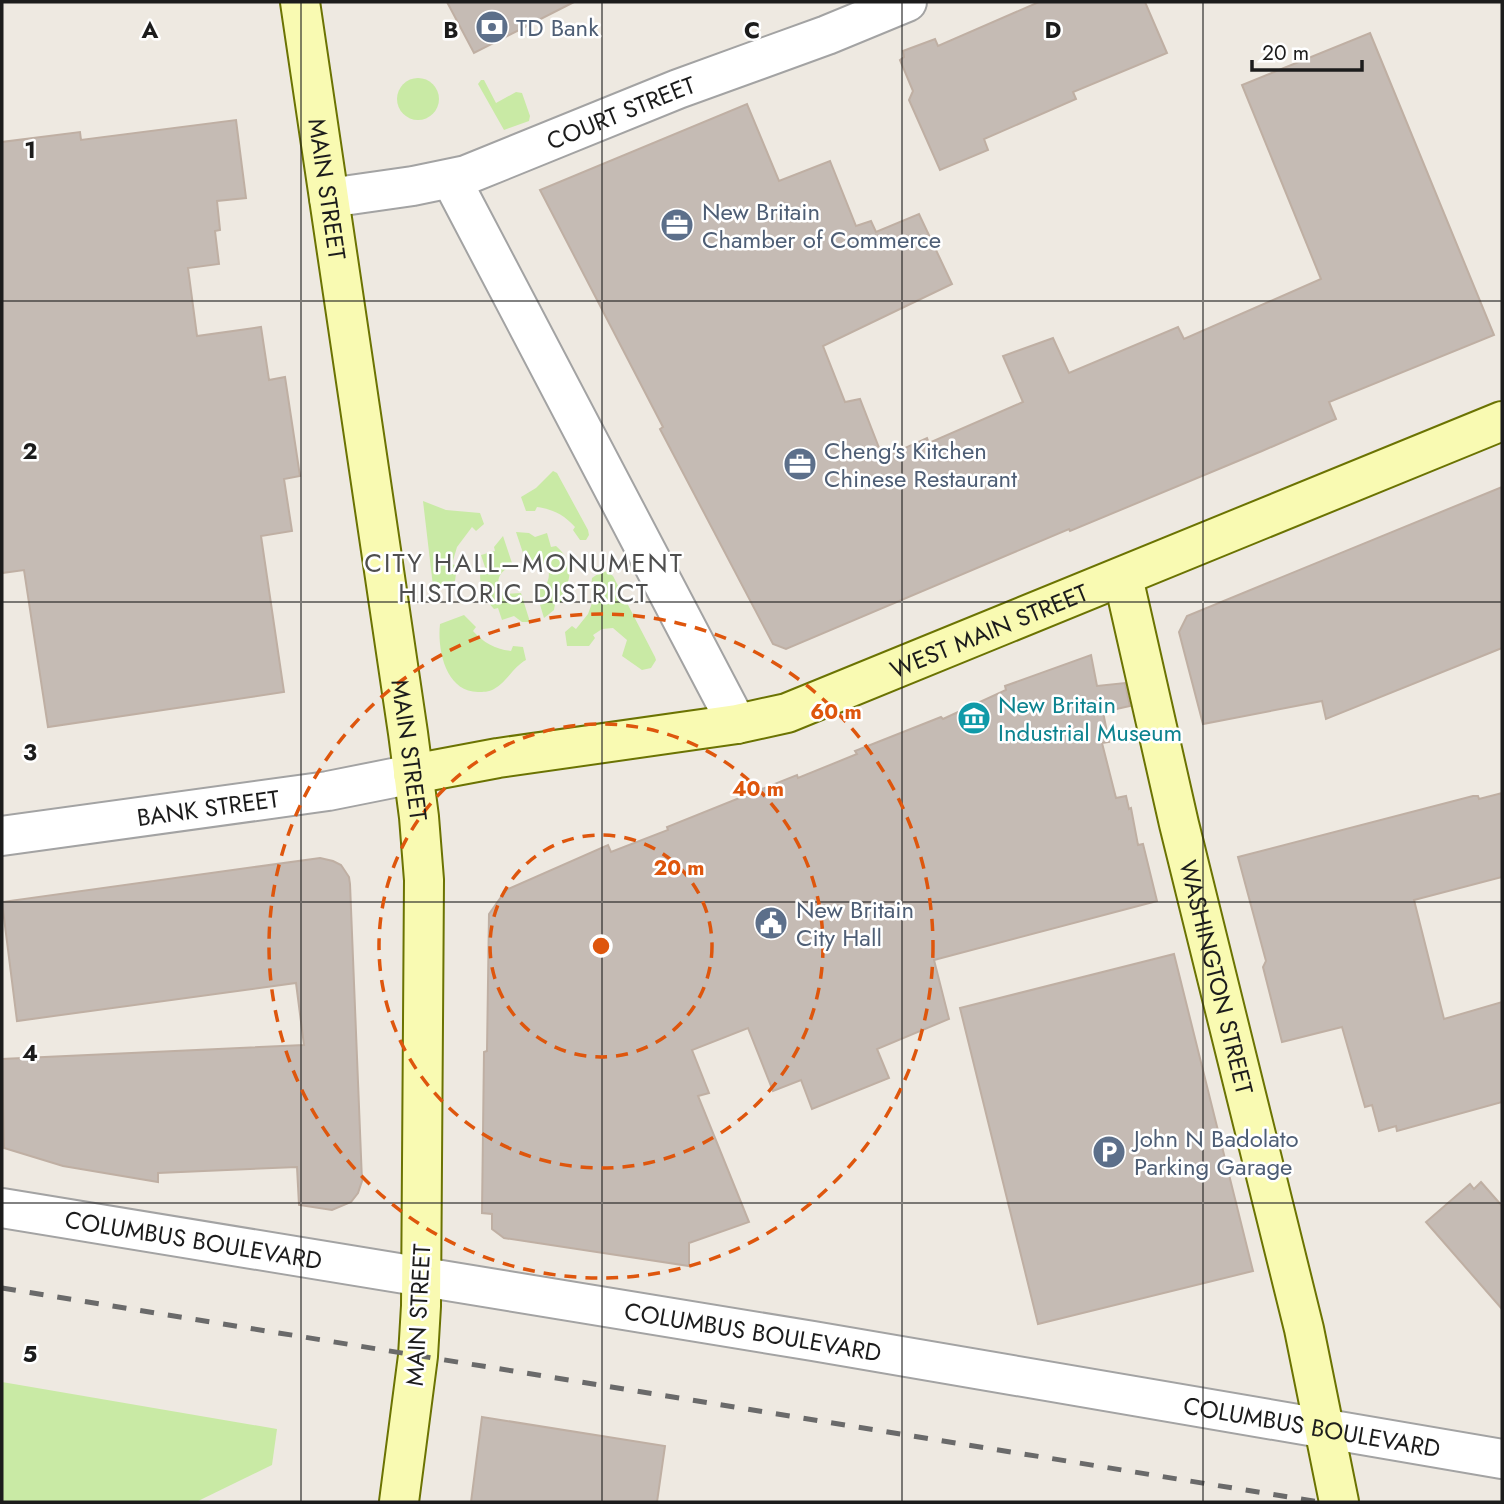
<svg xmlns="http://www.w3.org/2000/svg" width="1504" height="1504" font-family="Jost,sans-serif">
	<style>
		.grass { fill: #c9eaa5 }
		.building { fill: #c5bbb4; stroke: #bfafa3; stroke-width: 2 }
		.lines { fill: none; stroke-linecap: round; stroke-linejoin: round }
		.tertiary-casing { stroke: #a3a3a3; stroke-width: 42 }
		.secondary-casing { stroke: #6b7302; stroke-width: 42 }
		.tertiary { stroke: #fff; stroke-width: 38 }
		.secondary { stroke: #f9fab2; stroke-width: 38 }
		.rail { stroke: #6a6a6a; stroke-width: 5; stroke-dasharray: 14 14; stroke-linecap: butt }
		.grid { fill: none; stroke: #1c1c1c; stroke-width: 2; stroke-opacity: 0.55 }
		.ring { fill: none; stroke: #de560d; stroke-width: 3.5; stroke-dasharray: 12 9 }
		.labels { text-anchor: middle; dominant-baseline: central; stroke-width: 5; stroke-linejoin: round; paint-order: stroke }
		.service-label { font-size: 24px; fill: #4e5e75; stroke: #fff; text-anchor: start }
		.street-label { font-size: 24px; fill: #1c1c1c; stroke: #fff }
		.culture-label { font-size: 24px; fill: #0d838f; stroke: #fff; text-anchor: start }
		.neighbourhood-label { font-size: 26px; letter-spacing: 2px; fill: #4f4f4f; stroke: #fff }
		.grid-label { font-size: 23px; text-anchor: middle; font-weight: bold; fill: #1c1c1c; stroke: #fff; stroke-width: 5; stroke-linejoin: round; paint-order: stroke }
		.centre { fill: #de560d; stroke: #fff; stroke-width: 3.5 }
		.ring-label { font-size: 21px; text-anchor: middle; font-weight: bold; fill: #de560d; stroke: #fff; stroke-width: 5; stroke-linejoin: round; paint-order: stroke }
	</style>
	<rect width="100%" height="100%" fill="#eee9e1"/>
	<g class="grass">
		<circle cx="418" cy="99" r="21"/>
		<path d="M 481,80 L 484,80 L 496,103 L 516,92 L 522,93 L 530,116 L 529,121 L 504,130 L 478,84 Z"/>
		<path d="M 553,471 L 557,473 L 588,530 L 589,535 L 586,540 L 580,540 L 573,530 L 575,527 C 564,515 553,509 537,507 L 535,511 L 526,511 L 521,497 L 536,488 Z"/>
		<path d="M 423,501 L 446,510 L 480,513 L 484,524 L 476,531 L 472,527 L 457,547 L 452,564 L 457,566 L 455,581 L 437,588 L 433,586 Z"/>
		<path d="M 516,532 L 529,533 L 535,537 L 547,533 L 551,547 L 556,546 C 568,556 573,570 567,585 L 564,587 L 568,600 L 555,604 L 554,610 L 544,618 L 535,588 L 547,583 C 554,567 541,558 526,562 Z"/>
		<path d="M 503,536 L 513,566 C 503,569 496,576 499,588 L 505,594 L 521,593 L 530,622 L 522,622 L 514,616 L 502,620 L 498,608 L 494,609 L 481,594 L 480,574 L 485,567 L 481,555 L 495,551 L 494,547 Z"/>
		<path d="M 602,571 L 608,572 L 613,576 L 655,657 L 656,660 L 651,668 L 642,670 L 622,656 L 627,640 L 613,628 L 602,629 L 593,635 L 595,638 L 589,646 L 567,646 L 565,632 L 572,626 L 576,629 L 588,614 L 596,592 L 591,590 L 592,578 Z"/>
		<path d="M 464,615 L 476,627 L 473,631 C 484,643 495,649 511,651 L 513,646 L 523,647 L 526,660 C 513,667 507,682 494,689 C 489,692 483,692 478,692 C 446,692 437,650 440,624 Z"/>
		<path d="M 2,1382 L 277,1429 L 272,1465 L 196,1502 L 2,1502 Z"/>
	</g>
	<g class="building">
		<path d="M 447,2 L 574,2 L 474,53 Z"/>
		<path d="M 1039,2 L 1145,2 L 1167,53 L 1073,92 L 1076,99 L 984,139 L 988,150 L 940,170 L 909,100 L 913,91 L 900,60 L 904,57 L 903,51 L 935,39 L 938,46 Z"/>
		<path d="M 1370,33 L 1494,335 L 1329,402 L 1336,419 L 1262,451 L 1070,531 L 1069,529 L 786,649 L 773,644 L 660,429 L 663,427 L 540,190 L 747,104 L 779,181 L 830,161 L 856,226 L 871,221 L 876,232 L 919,214 L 952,284 L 823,346 L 845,402 L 860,399 L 883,458 L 927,438 L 929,443 L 1023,402 L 1003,356 L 1053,338 L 1069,373 L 1178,327 L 1184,339 L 1321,279 L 1242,85 Z"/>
		<path d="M 236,120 L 246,198 L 217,201 L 220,230 L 215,231 L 219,264 L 188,268 L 197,336 L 261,327 L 269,380 L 285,377 L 300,476 L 284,479 L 292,531 L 261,536 L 284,692 L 48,727 L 24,570 L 2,573 L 2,142 L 80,132 L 81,140 Z"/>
		<path d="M 1502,487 L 1502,648 L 1326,719 L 1322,701 L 1203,724 L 1179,632 L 1187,616 Z"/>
		<path d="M 1091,655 L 1097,686 L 1125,683 L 1130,706 L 1103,712 L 1109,742 L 1102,743 L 1116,798 L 1126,796 L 1129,809 L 1131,808 L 1138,845 L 1143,844 L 1157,901 L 934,960 L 949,1019 L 877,1049 L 889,1078 L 812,1109 L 801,1080 L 773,1091 L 748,1028 L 692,1050 L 709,1093 L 698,1096 L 749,1222 L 689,1243 L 689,1266 L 504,1238 L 492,1229 L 492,1214 L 482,1213 L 484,1052 L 487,1051 L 489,914 L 506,890 L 608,845 L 611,852 L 668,830 L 667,827 L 797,775 L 798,778 L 857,754 L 855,751 L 941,717 L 943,719 L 1006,690 L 1005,686 Z"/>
		<path d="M 1502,793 L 1502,877 L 1414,900 L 1444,1019 L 1502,1002 L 1502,1102 L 1397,1131 L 1396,1126 L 1379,1131 L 1372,1105 L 1365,1107 L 1342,1027 L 1282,1042 L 1263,967 L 1266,961 L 1238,857 L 1473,796 L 1478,796 L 1479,799 Z"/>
		<path d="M 320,858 L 333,861 L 341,865 L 349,877 L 350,884 L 362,1181 L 358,1193 L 351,1202 L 332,1210 L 299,1205 L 297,1167 L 158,1173 L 158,1182 L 63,1166 L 4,1148 L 2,1059 L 304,1045 L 296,983 L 17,1021 L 2,902 Z"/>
		<path d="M 1174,954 L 1253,1271 L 1038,1324 L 960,1008 Z"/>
		<path d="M 1481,1182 L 1502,1206 L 1502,1309 L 1426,1222 L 1470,1184 L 1474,1189 Z"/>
		<path d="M 482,1417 L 665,1446 L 657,1502 L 471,1502 Z"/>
	</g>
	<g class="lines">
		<defs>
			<g id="tertiary">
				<path d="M 451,179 L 737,724"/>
				<path id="s1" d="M 329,198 L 413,186 L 466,175 L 678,89 L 827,35 L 907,2"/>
				<path id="s2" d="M 2,836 L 328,791 L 413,774"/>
				<path id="s3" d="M 2,1208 L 813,1341 L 1502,1459"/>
			</g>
			<g id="secondary">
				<path id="s4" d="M 300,2 L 408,733 L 419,817 L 424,880 L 421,1306 L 418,1356 L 399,1502"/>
				<path id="s5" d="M 1123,577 L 1179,824 L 1304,1329 L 1339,1502"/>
				<path id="s6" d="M 413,774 L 498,758 L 737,724 L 787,713 L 1502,421"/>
			</g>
		</defs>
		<use href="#tertiary" class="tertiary-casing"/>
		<use href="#secondary" class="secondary-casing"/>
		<use href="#tertiary" class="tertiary"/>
		<use href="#secondary" class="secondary"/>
		<path class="rail" d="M 2,1288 L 1319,1502"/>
	</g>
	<path class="grid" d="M 301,2 L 301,1502M 602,2 L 602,1502M 902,2 L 902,1502M 1203,2 L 1203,1502M 2,301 L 1502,301M 2,602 L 1502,602M 2,902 L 1502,902M 2,1203 L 1502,1203"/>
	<g class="ring">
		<circle cx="601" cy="946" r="111"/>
		<circle cx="601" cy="946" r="222"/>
		<circle cx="601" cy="946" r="332"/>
	</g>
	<defs>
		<symbol id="bank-disc" viewBox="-11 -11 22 22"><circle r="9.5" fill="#5c6f8a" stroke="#fff"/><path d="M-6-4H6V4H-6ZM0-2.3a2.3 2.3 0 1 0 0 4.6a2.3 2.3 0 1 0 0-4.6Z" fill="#fff"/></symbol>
		<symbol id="office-disc" viewBox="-11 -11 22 22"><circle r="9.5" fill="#5c6f8a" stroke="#fff"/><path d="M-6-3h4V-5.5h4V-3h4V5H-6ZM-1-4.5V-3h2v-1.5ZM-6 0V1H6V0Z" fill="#fff"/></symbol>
		<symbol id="museum-disc" viewBox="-11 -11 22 22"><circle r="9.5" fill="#0f9aa8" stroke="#fff"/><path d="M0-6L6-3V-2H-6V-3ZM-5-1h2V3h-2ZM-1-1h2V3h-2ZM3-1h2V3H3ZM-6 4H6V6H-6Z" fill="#fff"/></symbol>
		<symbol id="civic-disc" viewBox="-11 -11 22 22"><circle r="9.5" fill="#5c6f8a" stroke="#fff"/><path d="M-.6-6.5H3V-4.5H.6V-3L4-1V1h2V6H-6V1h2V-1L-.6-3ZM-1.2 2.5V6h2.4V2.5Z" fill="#fff"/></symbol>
		<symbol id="parking-disc" viewBox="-11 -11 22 22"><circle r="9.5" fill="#5c6f8a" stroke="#fff"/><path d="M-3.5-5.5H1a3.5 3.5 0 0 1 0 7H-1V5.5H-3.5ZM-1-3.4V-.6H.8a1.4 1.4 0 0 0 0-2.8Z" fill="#fff"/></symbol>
	</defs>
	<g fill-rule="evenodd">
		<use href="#bank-disc" x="473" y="8" width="38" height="38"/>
		<use href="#office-disc" x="658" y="206" width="38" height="38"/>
		<use href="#office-disc" x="781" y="445" width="38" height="38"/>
		<use href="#museum-disc" x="955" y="699" width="38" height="38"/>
		<use href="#civic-disc" x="752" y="904" width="38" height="38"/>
		<use href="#parking-disc" x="1090" y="1133" width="38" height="38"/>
	</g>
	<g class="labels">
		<g class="service-label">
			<text x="516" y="27">TD Bank</text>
			<text x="702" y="211">New Britain<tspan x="702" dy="28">Chamber of Commerce</tspan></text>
			<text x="824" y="450">Cheng's Kitchen<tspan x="824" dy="28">Chinese Restaurant</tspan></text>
			<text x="796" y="909">New Britain<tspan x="796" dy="28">City Hall</tspan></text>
			<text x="1134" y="1138">John N Badolato<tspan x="1134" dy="28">Parking Garage</tspan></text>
		</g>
		<g class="street-label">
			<text stroke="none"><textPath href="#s1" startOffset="306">COURT STREET</textPath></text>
			<text stroke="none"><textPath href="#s4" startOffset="189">MAIN STREET</textPath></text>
			<text stroke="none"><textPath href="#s6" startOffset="597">WEST MAIN STREET</textPath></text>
			<text stroke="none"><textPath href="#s4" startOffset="756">MAIN STREET</textPath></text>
			<text stroke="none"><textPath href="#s2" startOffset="208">BANK STREET</textPath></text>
			<text stroke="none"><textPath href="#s5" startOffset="411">WASHINGTON STREET</textPath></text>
			<text stroke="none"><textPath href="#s3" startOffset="194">COLUMBUS BOULEVARD</textPath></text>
			<text transform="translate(418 1315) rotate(-87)">MAIN STREET</text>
			<text stroke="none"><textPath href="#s3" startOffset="761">COLUMBUS BOULEVARD</textPath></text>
			<text stroke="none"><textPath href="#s3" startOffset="1328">COLUMBUS BOULEVARD</textPath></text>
		</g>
		<g class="culture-label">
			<text x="998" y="704">New Britain<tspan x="998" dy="28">Industrial Museum</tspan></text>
		</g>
		<g class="neighbourhood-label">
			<text x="524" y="563">CITY HALL–MONUMENT<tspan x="524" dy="30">HISTORIC DISTRICT</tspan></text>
		</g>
	</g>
	<g class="grid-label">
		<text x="150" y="38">A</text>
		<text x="451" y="38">B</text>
		<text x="752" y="38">C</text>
		<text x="1053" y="38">D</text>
		<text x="30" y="158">1</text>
		<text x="30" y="459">2</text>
		<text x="30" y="760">3</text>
		<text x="30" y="1061">4</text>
		<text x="30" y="1362">5</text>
	</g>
	<circle cx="601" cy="946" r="10" class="centre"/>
	<g class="ring-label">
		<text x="836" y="719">60 m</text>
		<text x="758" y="796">40 m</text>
		<text x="679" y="875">20 m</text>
	</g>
	<rect width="1504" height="1504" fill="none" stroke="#1c1c1c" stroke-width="7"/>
	<path d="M1252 60v10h110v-10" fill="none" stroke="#1c1c1c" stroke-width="3.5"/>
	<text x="1262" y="60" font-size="21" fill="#1c1c1c" stroke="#ffffff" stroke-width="5" paint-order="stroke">20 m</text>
</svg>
